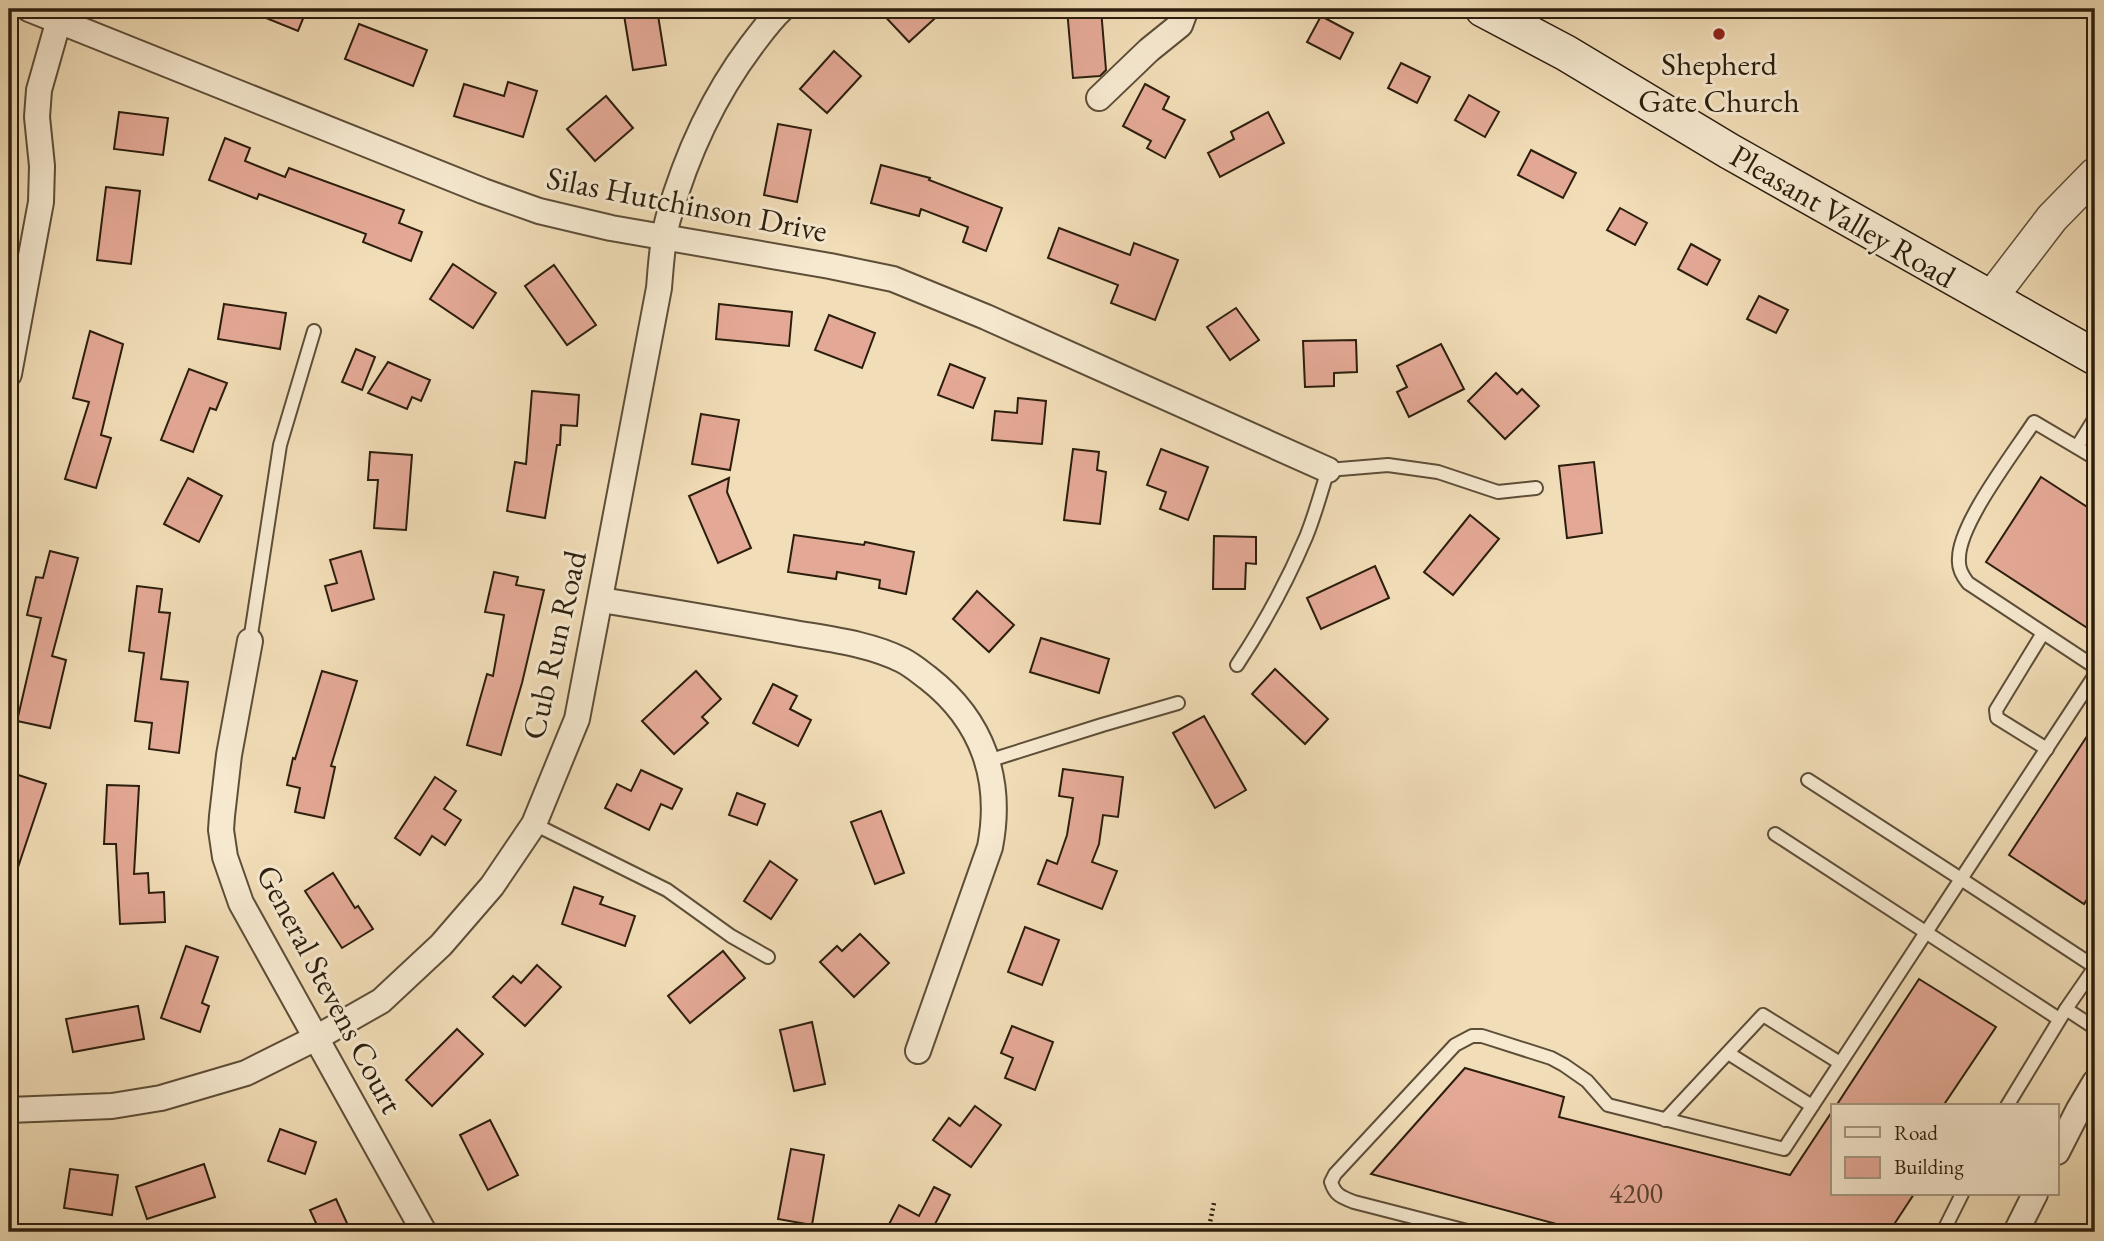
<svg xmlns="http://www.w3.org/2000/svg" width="2104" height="1241" font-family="'EB Garamond',serif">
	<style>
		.building { fill: #e4a996; stroke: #2c1e0d; stroke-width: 2 }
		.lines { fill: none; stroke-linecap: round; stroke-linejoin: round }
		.service-casing { stroke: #5d4e38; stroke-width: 16 }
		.minor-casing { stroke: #5d4e38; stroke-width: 28 }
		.tertiary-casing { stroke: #5d4e38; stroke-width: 35 }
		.secondary-casing { stroke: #2c1e0d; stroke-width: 38 }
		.path { stroke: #2c1e0d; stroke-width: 4.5; stroke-dasharray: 2 3.5; stroke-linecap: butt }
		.service { stroke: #f6e9d0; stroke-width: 12 }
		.minor { stroke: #f6e9d0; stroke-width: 24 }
		.tertiary { stroke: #f6e9d0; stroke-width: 32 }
		.secondary { stroke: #f6e9d0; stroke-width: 35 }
		.poi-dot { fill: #8f2418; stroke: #f6e9d0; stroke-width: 2.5 }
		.labels { text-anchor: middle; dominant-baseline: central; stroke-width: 6; stroke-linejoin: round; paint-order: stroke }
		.number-label { font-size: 28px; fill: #5a412f }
		.poi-label { font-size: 32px; fill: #2c1e0d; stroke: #f6e9d0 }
		.street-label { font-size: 32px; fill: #2c1e0d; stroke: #f6e9d0 }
	</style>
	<rect width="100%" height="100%" fill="#f1ddb7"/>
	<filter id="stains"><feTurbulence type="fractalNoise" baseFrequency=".00286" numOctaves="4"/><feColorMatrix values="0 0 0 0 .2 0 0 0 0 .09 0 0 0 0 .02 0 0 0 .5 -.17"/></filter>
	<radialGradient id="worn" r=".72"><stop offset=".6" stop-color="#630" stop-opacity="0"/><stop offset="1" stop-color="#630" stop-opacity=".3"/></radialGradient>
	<g class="building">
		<path d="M 244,9 L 307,9 L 298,31 Z"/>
		<path d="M 623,9 L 657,9 L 666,65 L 633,70 Z"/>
		<path d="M 878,9 L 945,9 L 909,42 Z"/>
		<path d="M 1067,9 L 1101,9 L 1106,70 L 1100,76 L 1073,78 Z"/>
		<path d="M 1321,16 L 1353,33 L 1340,59 L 1307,42 Z"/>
		<path d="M 359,24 L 427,50 L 413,86 L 345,59 Z"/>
		<path d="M 834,51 L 861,76 L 827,113 L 800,89 Z"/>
		<path d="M 1401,63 L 1430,77 L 1417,103 L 1388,88 Z"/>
		<path d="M 508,82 L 537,91 L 523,137 L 454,116 L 464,84 L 504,96 Z"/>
		<path d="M 1145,84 L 1169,97 L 1163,109 L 1185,120 L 1165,158 L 1147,148 L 1151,141 L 1123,126 Z"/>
		<path d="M 1469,95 L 1499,112 L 1485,137 L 1455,120 Z"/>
		<path d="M 606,96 L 633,128 L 595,161 L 567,129 Z"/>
		<path d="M 119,112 L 168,118 L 163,155 L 114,149 Z"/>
		<path d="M 1268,112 L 1284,143 L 1220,177 L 1208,153 L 1234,139 L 1231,132 Z"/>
		<path d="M 778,124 L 811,130 L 797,202 L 764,195 Z"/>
		<path d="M 225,138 L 250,148 L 245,161 L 285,177 L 289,168 L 404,210 L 399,223 L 422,232 L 411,261 L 363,242 L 366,234 L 259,194 L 257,199 L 209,180 Z"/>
		<path d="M 1531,150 L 1576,173 L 1563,198 L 1518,175 Z"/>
		<path d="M 881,165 L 930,178 L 929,180 L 1002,208 L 986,251 L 963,242 L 968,227 L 921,209 L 919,216 L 871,203 Z"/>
		<path d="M 106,187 L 140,191 L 131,264 L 97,260 Z"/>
		<path d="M 1620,208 L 1647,223 L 1635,245 L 1607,230 Z"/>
		<path d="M 1059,228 L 1130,255 L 1134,243 L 1178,260 L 1155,320 L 1111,303 L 1118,285 L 1048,258 Z"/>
		<path d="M 1691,244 L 1720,260 L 1707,285 L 1678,269 Z"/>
		<path d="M 453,264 L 496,293 L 473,328 L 430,299 Z"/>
		<path d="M 554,265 L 596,325 L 567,345 L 525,286 Z"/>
		<path d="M 1759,296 L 1788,310 L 1776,333 L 1747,319 Z"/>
		<path d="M 224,304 L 286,313 L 280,349 L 218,339 Z"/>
		<path d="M 719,304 L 792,312 L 789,346 L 716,339 Z"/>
		<path d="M 1236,308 L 1259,340 L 1230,360 L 1207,327 Z"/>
		<path d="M 829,315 L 875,333 L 862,368 L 815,350 Z"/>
		<path d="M 90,331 L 123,344 L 101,435 L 111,438 L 96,488 L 65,479 L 89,402 L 73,398 Z"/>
		<path d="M 1356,340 L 1357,372 L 1334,373 L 1334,386 L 1305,387 L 1303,341 Z"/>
		<path d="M 1441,344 L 1464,389 L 1409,417 L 1397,392 L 1407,387 L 1397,366 Z"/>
		<path d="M 356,349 L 375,357 L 362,390 L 342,382 Z"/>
		<path d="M 388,362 L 430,380 L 421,401 L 412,397 L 407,409 L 368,393 Z"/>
		<path d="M 950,364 L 985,378 L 973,408 L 938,395 Z"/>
		<path d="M 189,369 L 227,383 L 216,410 L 210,408 L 193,452 L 161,440 Z"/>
		<path d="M 1496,373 L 1517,394 L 1522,389 L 1539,406 L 1505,439 L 1468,401 Z"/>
		<path d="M 532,391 L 579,395 L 577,426 L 561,425 L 560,445 L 557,445 L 545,518 L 507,511 L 515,462 L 526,464 Z"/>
		<path d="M 1018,398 L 1046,401 L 1042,444 L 992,440 L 995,411 L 1017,413 Z"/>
		<path d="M 701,414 L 739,420 L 730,470 L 692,464 Z"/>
		<path d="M 1073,449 L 1099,452 L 1097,470 L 1106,472 L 1100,524 L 1064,520 Z"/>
		<path d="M 1161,449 L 1208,467 L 1188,520 L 1160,509 L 1166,492 L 1147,485 Z"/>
		<path d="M 370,452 L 412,455 L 406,530 L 374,528 L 378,480 L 368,480 Z"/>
		<path d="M 1594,462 L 1602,533 L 1567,538 L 1559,466 Z"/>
		<path d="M 2041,477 L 2095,512 L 2095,633 L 1986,562 Z"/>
		<path d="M 188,478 L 222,496 L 199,542 L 164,524 Z"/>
		<path d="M 729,478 L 727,492 L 751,548 L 718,563 L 689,496 Z"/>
		<path d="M 1470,515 L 1499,539 L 1453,595 L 1424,572 Z"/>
		<path d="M 794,535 L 864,545 L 865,542 L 914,552 L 906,594 L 879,588 L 880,580 L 837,572 L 836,579 L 788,572 Z"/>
		<path d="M 1214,536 L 1256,537 L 1256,564 L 1246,563 L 1245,589 L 1213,589 Z"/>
		<path d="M 50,551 L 78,558 L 52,656 L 66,660 L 50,728 L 17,721 L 41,618 L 27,615 L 36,577 L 43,578 Z"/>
		<path d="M 361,551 L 374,599 L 332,611 L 325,586 L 337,583 L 330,560 Z"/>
		<path d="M 1375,566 L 1389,598 L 1321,629 L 1307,598 Z"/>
		<path d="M 494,572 L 518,577 L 516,585 L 544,590 L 522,683 L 501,755 L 467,745 L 487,674 L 493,676 L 504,615 L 485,612 Z"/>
		<path d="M 137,586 L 162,589 L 159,612 L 170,613 L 161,679 L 188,682 L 179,753 L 149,749 L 152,723 L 135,721 L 144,653 L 129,651 Z"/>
		<path d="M 977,591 L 1014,625 L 989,652 L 953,619 Z"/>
		<path d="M 1041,638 L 1109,659 L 1099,693 L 1030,672 Z"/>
		<path d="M 1275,669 L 1328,719 L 1305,744 L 1252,694 Z"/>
		<path d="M 322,671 L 357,681 L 331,766 L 335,767 L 324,818 L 295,812 L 300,788 L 287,785 L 293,758 L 295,759 Z"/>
		<path d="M 696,671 L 721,699 L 702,717 L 708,723 L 674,754 L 642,721 Z"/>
		<path d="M 773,684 L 797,696 L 790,709 L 811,720 L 798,746 L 753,723 Z"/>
		<path d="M 1204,716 L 1246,790 L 1215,808 L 1173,733 Z"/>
		<path d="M 2095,724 L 2095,887 L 2084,904 L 2009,855 Z"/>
		<path d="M 1063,769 L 1123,777 L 1118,817 L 1103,815 L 1099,844 L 1092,862 L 1117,871 L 1102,909 L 1038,884 L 1047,860 L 1057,864 L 1067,835 L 1073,798 L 1059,796 Z"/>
		<path d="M 641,770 L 682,789 L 672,809 L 661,804 L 649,830 L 605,808 L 617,784 L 631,791 Z"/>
		<path d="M 9,772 L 46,784 L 12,885 L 9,884 Z"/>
		<path d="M 435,777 L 456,791 L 444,809 L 461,820 L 445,845 L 432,836 L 420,855 L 395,838 Z"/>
		<path d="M 107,785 L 139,786 L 134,874 L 148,873 L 149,893 L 164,892 L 165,922 L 120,924 L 116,844 L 104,844 Z"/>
		<path d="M 737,793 L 765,804 L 757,825 L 729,815 Z"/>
		<path d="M 881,811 L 904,873 L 875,884 L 851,822 Z"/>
		<path d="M 770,861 L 797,880 L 771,919 L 744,901 Z"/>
		<path d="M 333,873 L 355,908 L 358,906 L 373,929 L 342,948 L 305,891 Z"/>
		<path d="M 574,887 L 603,897 L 600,904 L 635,916 L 625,946 L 562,924 Z"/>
		<path d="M 1025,927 L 1059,940 L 1042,985 L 1008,972 Z"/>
		<path d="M 860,934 L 889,963 L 854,997 L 820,962 L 837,946 L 842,951 Z"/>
		<path d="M 186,946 L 218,957 L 202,1003 L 209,1006 L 200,1032 L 161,1018 Z"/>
		<path d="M 723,951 L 745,978 L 690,1023 L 668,996 Z"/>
		<path d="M 537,965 L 561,987 L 525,1026 L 493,997 L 513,976 L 521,983 Z"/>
		<path d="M 1919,979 L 1996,1027 L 1943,1106 L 1836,1106 Z"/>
		<path d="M 138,1006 L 144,1039 L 73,1052 L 66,1019 Z"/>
		<path d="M 812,1022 L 825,1084 L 794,1091 L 780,1030 Z"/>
		<path d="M 1012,1026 L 1053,1042 L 1035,1090 L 1005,1078 L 1013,1058 L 1001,1053 Z"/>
		<path d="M 457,1029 L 483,1054 L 432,1106 L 406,1080 Z"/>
		<path d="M 1465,1068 L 1564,1097 L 1559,1117 L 1790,1175 L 1833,1110 L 1833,1194 L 1914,1194 L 1889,1232 L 1586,1232 L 1371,1174 Z"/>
		<path d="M 975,1106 L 1001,1125 L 971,1167 L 933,1140 L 949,1118 L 960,1126 Z"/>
		<path d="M 490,1120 L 518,1175 L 488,1190 L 460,1135 Z"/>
		<path d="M 280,1129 L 316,1142 L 305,1174 L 268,1161 Z"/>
		<path d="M 791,1149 L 824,1155 L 812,1225 L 778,1219 Z"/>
		<path d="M 204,1164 L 215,1197 L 147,1219 L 136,1187 Z"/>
		<path d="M 70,1169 L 118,1175 L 112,1215 L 64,1208 Z"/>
		<path d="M 934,1187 L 950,1195 L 935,1224 L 950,1232 L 885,1232 L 899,1205 L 919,1216 Z"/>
		<path d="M 336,1199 L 351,1232 L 320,1232 L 310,1210 Z"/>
	</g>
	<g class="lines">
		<defs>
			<g id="service">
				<path d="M 2077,447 L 2095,418"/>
				<path d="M 2095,458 L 2034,422 C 2013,454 1959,524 1959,558 C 1958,568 1962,575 1968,583 L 2095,667"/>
				<path d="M 2043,633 L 1996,710 L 1997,718 L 2047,749"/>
				<path d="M 250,641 L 280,445 L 314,331"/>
				<path d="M 1237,665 C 1264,624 1287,582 1306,537 C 1315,515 1321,492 1328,470 L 1388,465 L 1438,472 L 1498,492 L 1536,488"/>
				<path d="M 988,761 L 1102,725 L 1178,703"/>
				<path d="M 534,824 L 667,890 L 731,936 L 768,957"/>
				<path d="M 1775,834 L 2059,1019"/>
				<path d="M 2095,967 L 1961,879 L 2095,675"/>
				<path d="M 2066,1009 L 2095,1028"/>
				<path d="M 1728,1053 L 1812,1106"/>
				<path d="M 2007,1106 L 2066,1009 L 2095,967"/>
				<path d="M 1665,1120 L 1763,1015 L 1840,1063"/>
				<path d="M 1471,1232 L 1354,1202 C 1341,1197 1335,1195 1331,1182 L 1335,1174 L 1455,1045 L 1472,1036 L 1482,1036 L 1551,1058 L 1564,1065 L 1587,1081 L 1608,1105 L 1784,1149 L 1961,879 L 1808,780"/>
				<path d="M 1943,1232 L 1962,1194"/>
			</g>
			<g id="minor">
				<path d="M 29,9 L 483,191 L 539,211 L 611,228 L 830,266 L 893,279 L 986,317 L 1328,470"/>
				<path d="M 1099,98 L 1149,50 L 1180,25 L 1186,9"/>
				<path d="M 9,374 L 41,202 L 42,166 L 37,117 L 39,90 L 62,9"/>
				<path d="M 601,600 C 664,610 726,621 789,632 C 827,639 868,643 902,660 C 912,665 920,672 928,678 C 983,721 1003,780 990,847 L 918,1051"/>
				<path d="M 250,641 L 229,755 L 222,816 L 221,830 L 225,857 L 241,903 L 424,1232"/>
				<path d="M 9,1110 L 112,1106 L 161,1098 L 246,1073 L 316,1038 L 381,1001 L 441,945 L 492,886 L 534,824 L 577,719 L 659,288 C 661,265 662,241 668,219 C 686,156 712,98 751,46 C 761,33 770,20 782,9"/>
				<path d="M 2057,1152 L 2079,1109 L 2095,1082"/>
				<path d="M 2016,1232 L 2035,1194"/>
			</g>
			<path id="tertiary" d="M 1990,299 L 2052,218 L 2095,174"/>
			<path id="secondary" d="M 1483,9 L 1566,53 L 1729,151 L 2095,357"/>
		</defs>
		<use href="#service" class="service-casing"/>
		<use href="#minor" class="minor-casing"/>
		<use href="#tertiary" class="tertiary-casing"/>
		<use href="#secondary" class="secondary-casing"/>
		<path class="path" d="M 1208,1232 L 1214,1203"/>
		<use href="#service" class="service"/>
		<use href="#minor" class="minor"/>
		<use href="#tertiary" class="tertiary"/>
		<use href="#secondary" class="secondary"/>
	</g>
	<circle class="poi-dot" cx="1719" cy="34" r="7"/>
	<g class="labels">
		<g class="number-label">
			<text x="1636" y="1193">4200</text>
		</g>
		<g class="poi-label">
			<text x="1719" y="64">Shepherd<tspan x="1719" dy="37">Gate Church</tspan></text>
		</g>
		<g class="street-label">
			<text transform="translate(687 204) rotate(11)">Silas Hutchinson Drive</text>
			<text transform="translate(1843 216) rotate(30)">Pleasant Valley Road</text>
			<text transform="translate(554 645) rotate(-77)">Cub Run Road</text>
			<text transform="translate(330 989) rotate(62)">General Stevens Court</text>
		</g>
	</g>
	<rect width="2104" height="1241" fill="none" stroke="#f1ddb7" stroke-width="35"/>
	<rect x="10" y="10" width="2083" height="1220" fill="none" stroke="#2c1e0d" stroke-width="3.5"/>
	<rect x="18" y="18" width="2069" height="1206" fill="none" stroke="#2c1e0d" stroke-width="2"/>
	<rect x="1831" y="1104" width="228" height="91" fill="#f6e9d0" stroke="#a59882" stroke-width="2"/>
	<rect x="1845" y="1127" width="35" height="10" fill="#f6e9d0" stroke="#a59882" stroke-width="2"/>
	<text x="1894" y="1140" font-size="21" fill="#2c1e0d">Road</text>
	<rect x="1845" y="1157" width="35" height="21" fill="#e4a996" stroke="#a59882" stroke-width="2"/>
	<text x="1894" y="1174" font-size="21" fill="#2c1e0d">Building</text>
	<rect width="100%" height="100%" filter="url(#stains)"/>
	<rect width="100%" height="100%" fill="url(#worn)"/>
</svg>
